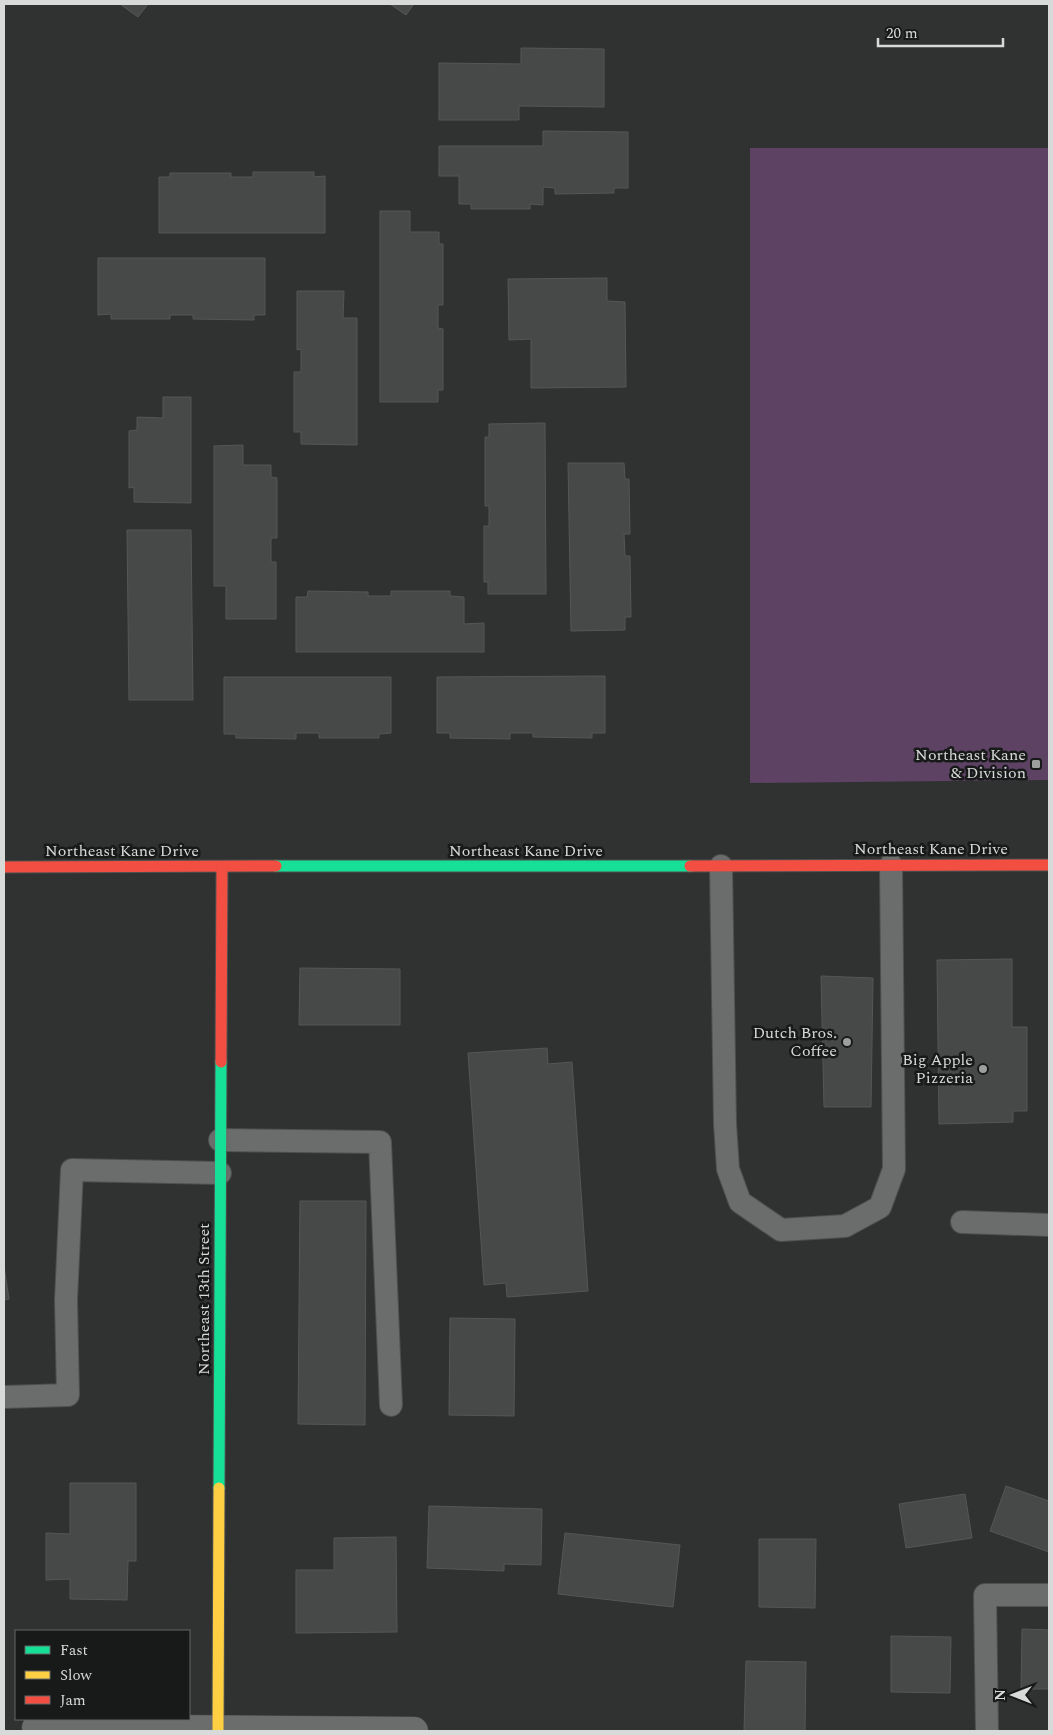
<svg xmlns="http://www.w3.org/2000/svg" width="1053" height="1735" font-family="Spectral,serif">
	<style>
		.green { fill: #5d4264 }
		.building { fill: #474948; stroke: #555756 }
		.lines { fill: none; stroke-linecap: round; stroke-linejoin: round }
		.lane-casing { stroke: #4e5050; stroke-width: 24 }
		.street-casing { stroke: #4e5050; stroke-width: 29 }
		.fast-casing { stroke: #4e5050; stroke-width: 13 }
		.slow-casing { stroke: #4e5050; stroke-width: 13 }
		.jam-casing { stroke: #4e5050; stroke-width: 13 }
		.lane { stroke: #6b6c6c; stroke-width: 22 }
		.street { stroke: #6b6c6c; stroke-width: 28 }
		.fast { stroke: #16e098; stroke-width: 11 }
		.slow { stroke: #ffcf43; stroke-width: 11 }
		.jam { stroke: #f24e42; stroke-width: 11 }
		.poi-dot { fill: #9d9f9f; stroke: #181a1a; stroke-width: 2 }
		.labels { text-anchor: middle; dominant-baseline: central; stroke-width: 5; stroke-linejoin: round; paint-order: stroke }
		.poi-label { font-size: 16px; fill: #d8dada; stroke: #181a1a; text-anchor: end }
		.street-label { font-size: 16px; fill: #d8dada; stroke: #181a1a }
	</style>
	<rect width="100%" height="100%" fill="#303231"/>
	<path class="green" d="M 750,148 L 1049,148 L 1049,780 L 750,783 Z"/>
	<g class="building">
		<path d="M 120,4 L 148,4 L 138,17 Z"/>
		<path d="M 390,4 L 414,4 L 406,15 Z"/>
		<path d="M 521,48 L 604,49 L 604,107 L 519,106 L 519,120 L 439,120 L 439,63 L 521,64 Z"/>
		<path d="M 543,131 L 628,132 L 628,188 L 614,188 L 614,193 L 555,194 L 555,188 L 543,187 L 543,205 L 530,204 L 530,209 L 471,209 L 471,204 L 459,204 L 459,176 L 439,176 L 439,146 L 543,146 Z"/>
		<path d="M 253,172 L 314,172 L 314,177 L 325,176 L 325,233 L 159,233 L 159,177 L 170,177 L 170,173 L 231,173 L 231,177 L 253,177 Z"/>
		<path d="M 380,211 L 410,211 L 410,232 L 439,232 L 439,244 L 443,244 L 443,305 L 438,305 L 438,328 L 443,329 L 443,390 L 438,390 L 438,402 L 380,402 Z"/>
		<path d="M 98,258 L 265,258 L 265,315 L 254,315 L 254,320 L 193,319 L 193,315 L 170,315 L 170,319 L 111,319 L 111,314 L 98,315 Z"/>
		<path d="M 607,278 L 607,301 L 625,302 L 626,387 L 531,388 L 531,339 L 509,340 L 508,279 Z"/>
		<path d="M 297,291 L 344,291 L 343,318 L 357,318 L 357,445 L 301,444 L 301,432 L 294,432 L 294,372 L 301,372 L 301,349 L 297,350 Z"/>
		<path d="M 163,397 L 191,397 L 191,503 L 134,502 L 134,487 L 129,488 L 129,431 L 137,430 L 137,417 L 163,418 Z"/>
		<path d="M 545,423 L 546,594 L 488,594 L 488,582 L 484,582 L 484,526 L 489,526 L 489,506 L 485,506 L 485,437 L 489,437 L 489,424 Z"/>
		<path d="M 243,445 L 243,465 L 271,465 L 271,477 L 277,478 L 277,538 L 271,538 L 271,562 L 276,562 L 276,619 L 226,619 L 226,586 L 214,586 L 214,446 Z"/>
		<path d="M 568,463 L 624,463 L 625,479 L 629,479 L 630,534 L 624,534 L 625,556 L 630,556 L 631,617 L 625,617 L 625,630 L 571,631 Z"/>
		<path d="M 127,530 L 191,530 L 193,700 L 129,700 Z"/>
		<path d="M 308,591 L 368,592 L 368,596 L 391,596 L 391,591 L 450,591 L 450,596 L 464,597 L 464,624 L 484,623 L 484,652 L 296,652 L 296,597 L 307,597 Z"/>
		<path d="M 605,676 L 605,733 L 592,733 L 592,738 L 533,737 L 533,733 L 510,733 L 510,739 L 450,738 L 450,733 L 437,733 L 437,677 Z"/>
		<path d="M 224,677 L 391,677 L 391,733 L 379,734 L 379,738 L 319,738 L 319,733 L 296,733 L 296,739 L 236,738 L 236,734 L 224,734 Z"/>
		<path d="M 1012,959 L 1012,1027 L 1027,1027 L 1027,1111 L 1013,1111 L 1013,1122 L 939,1124 L 937,960 Z"/>
		<path d="M 300,968 L 400,969 L 400,1025 L 299,1025 Z"/>
		<path d="M 821,976 L 873,978 L 871,1107 L 824,1107 Z"/>
		<path d="M 547,1048 L 548,1064 L 572,1062 L 588,1291 L 507,1297 L 506,1283 L 484,1285 L 468,1053 Z"/>
		<path d="M 300,1201 L 366,1201 L 365,1425 L 298,1424 Z"/>
		<path d="M 4,1266 L 9,1299 L 4,1300 Z"/>
		<path d="M 450,1318 L 515,1319 L 514,1416 L 449,1415 Z"/>
		<path d="M 70,1483 L 136,1483 L 136,1561 L 128,1561 L 127,1600 L 70,1599 L 70,1579 L 46,1580 L 46,1533 L 70,1534 Z"/>
		<path d="M 1006,1486 L 1049,1501 L 1049,1552 L 990,1531 Z"/>
		<path d="M 965,1494 L 972,1538 L 906,1548 L 899,1504 Z"/>
		<path d="M 429,1506 L 542,1509 L 541,1565 L 504,1564 L 504,1571 L 427,1568 Z"/>
		<path d="M 565,1533 L 680,1545 L 673,1607 L 558,1594 Z"/>
		<path d="M 396,1537 L 397,1632 L 296,1633 L 296,1570 L 334,1570 L 334,1538 Z"/>
		<path d="M 759,1539 L 816,1539 L 815,1608 L 759,1607 Z"/>
		<path d="M 1022,1629 L 1049,1630 L 1049,1689 L 1021,1689 Z"/>
		<path d="M 891,1636 L 951,1637 L 950,1693 L 891,1692 Z"/>
		<path d="M 746,1661 L 806,1662 L 805,1731 L 744,1731 Z"/>
	</g>
	<g class="lines">
		<defs>
			<g id="lane">
				<path d="M 721,866 L 725,1124 L 728,1169 L 740,1202 L 781,1230 L 845,1226 L 880,1207 L 894,1169 L 891,865"/>
				<path d="M 220,1140 L 380,1142 L 391,1405"/>
				<path d="M 962,1222 L 1049,1225"/>
				<path d="M 4,1397 L 68,1395 L 66,1300 L 72,1170 L 220,1173"/>
				<path d="M 987,1731 L 985,1595 L 1049,1595"/>
			</g>
			<path id="street" d="M 36,1728 L 414,1731"/>
			<g id="fast">
				<path d="M 276,866 L 690,866"/>
				<path d="M 219,1488 L 221,1062"/>
			</g>
			<path id="slow" d="M 218,1731 L 219,1488"/>
			<g id="jam">
				<path d="M 690,866 L 1049,865"/>
				<path d="M 4,867 L 276,866"/>
				<path d="M 221,1062 L 222,867"/>
			</g>
		</defs>
		<use href="#lane" class="lane-casing"/>
		<use href="#street" class="street-casing"/>
		<use href="#fast" class="fast-casing"/>
		<use href="#slow" class="slow-casing"/>
		<use href="#jam" class="jam-casing"/>
		<use href="#lane" class="lane"/>
		<use href="#street" class="street"/>
		<use href="#fast" class="fast"/>
		<use href="#slow" class="slow"/>
		<use href="#jam" class="jam"/>
	</g>
	<g class="poi-dot">
		<rect x="1031" y="759" width="10" height="10" rx="2.5"/>
		<circle cx="847" cy="1042" r="5"/>
		<circle cx="983" cy="1069" r="5"/>
	</g>
	<g class="labels">
		<g class="poi-label">
			<text x="1026" y="755">Northeast Kane<tspan x="1026" dy="18">&amp; Division</tspan></text>
			<text x="837" y="1033">Dutch Bros.<tspan x="837" dy="18">Coffee</tspan></text>
			<text x="973" y="1060">Big Apple<tspan x="973" dy="18">Pizzeria</tspan></text>
		</g>
		<g class="street-label">
			<text x="931" y="849">Northeast Kane Drive</text>
			<text x="122" y="851">Northeast Kane Drive</text>
			<text x="526" y="851">Northeast Kane Drive</text>
			<text transform="translate(204 1299) rotate(-90)">Northeast 13th Street</text>
		</g>
	</g>
	<rect width="1053" height="1735" fill="none" stroke="#d8dada" stroke-width="10"/>
	<rect x="15" y="1630" width="175" height="90" fill="#181a1a" stroke="#656767"/>
	<rect x="25" y="1646" width="25" height="8" fill="#16e098" stroke="#656767"/>
	<text x="60" y="1655" font-size="15" fill="#d8dada">Fast</text>
	<rect x="25" y="1671" width="25" height="8" fill="#ffcf43" stroke="#656767"/>
	<text x="60" y="1680" font-size="15" fill="#d8dada">Slow</text>
	<rect x="25" y="1696" width="25" height="8" fill="#f24e42" stroke="#656767"/>
	<text x="60" y="1705" font-size="15" fill="#d8dada">Jam</text>
	<g transform="translate(1013 1695) rotate(270)" stroke="#181a1a" stroke-width="4" paint-order="stroke">
	<path d="M0-4L9 19L0 12L-9 19Z" fill="#d8dada"/>
	<text y="-8" font-size="14" font-weight="bold" text-anchor="middle" fill="#d8dada">N</text>
	</g>
	<path d="M878 38v8h125v-8" fill="none" stroke="#d8dada" stroke-width="2.5"/>
	<text x="886" y="38" font-size="15" fill="#d8dada" stroke="#181a1a" stroke-width="4" paint-order="stroke">20 m</text>
</svg>
